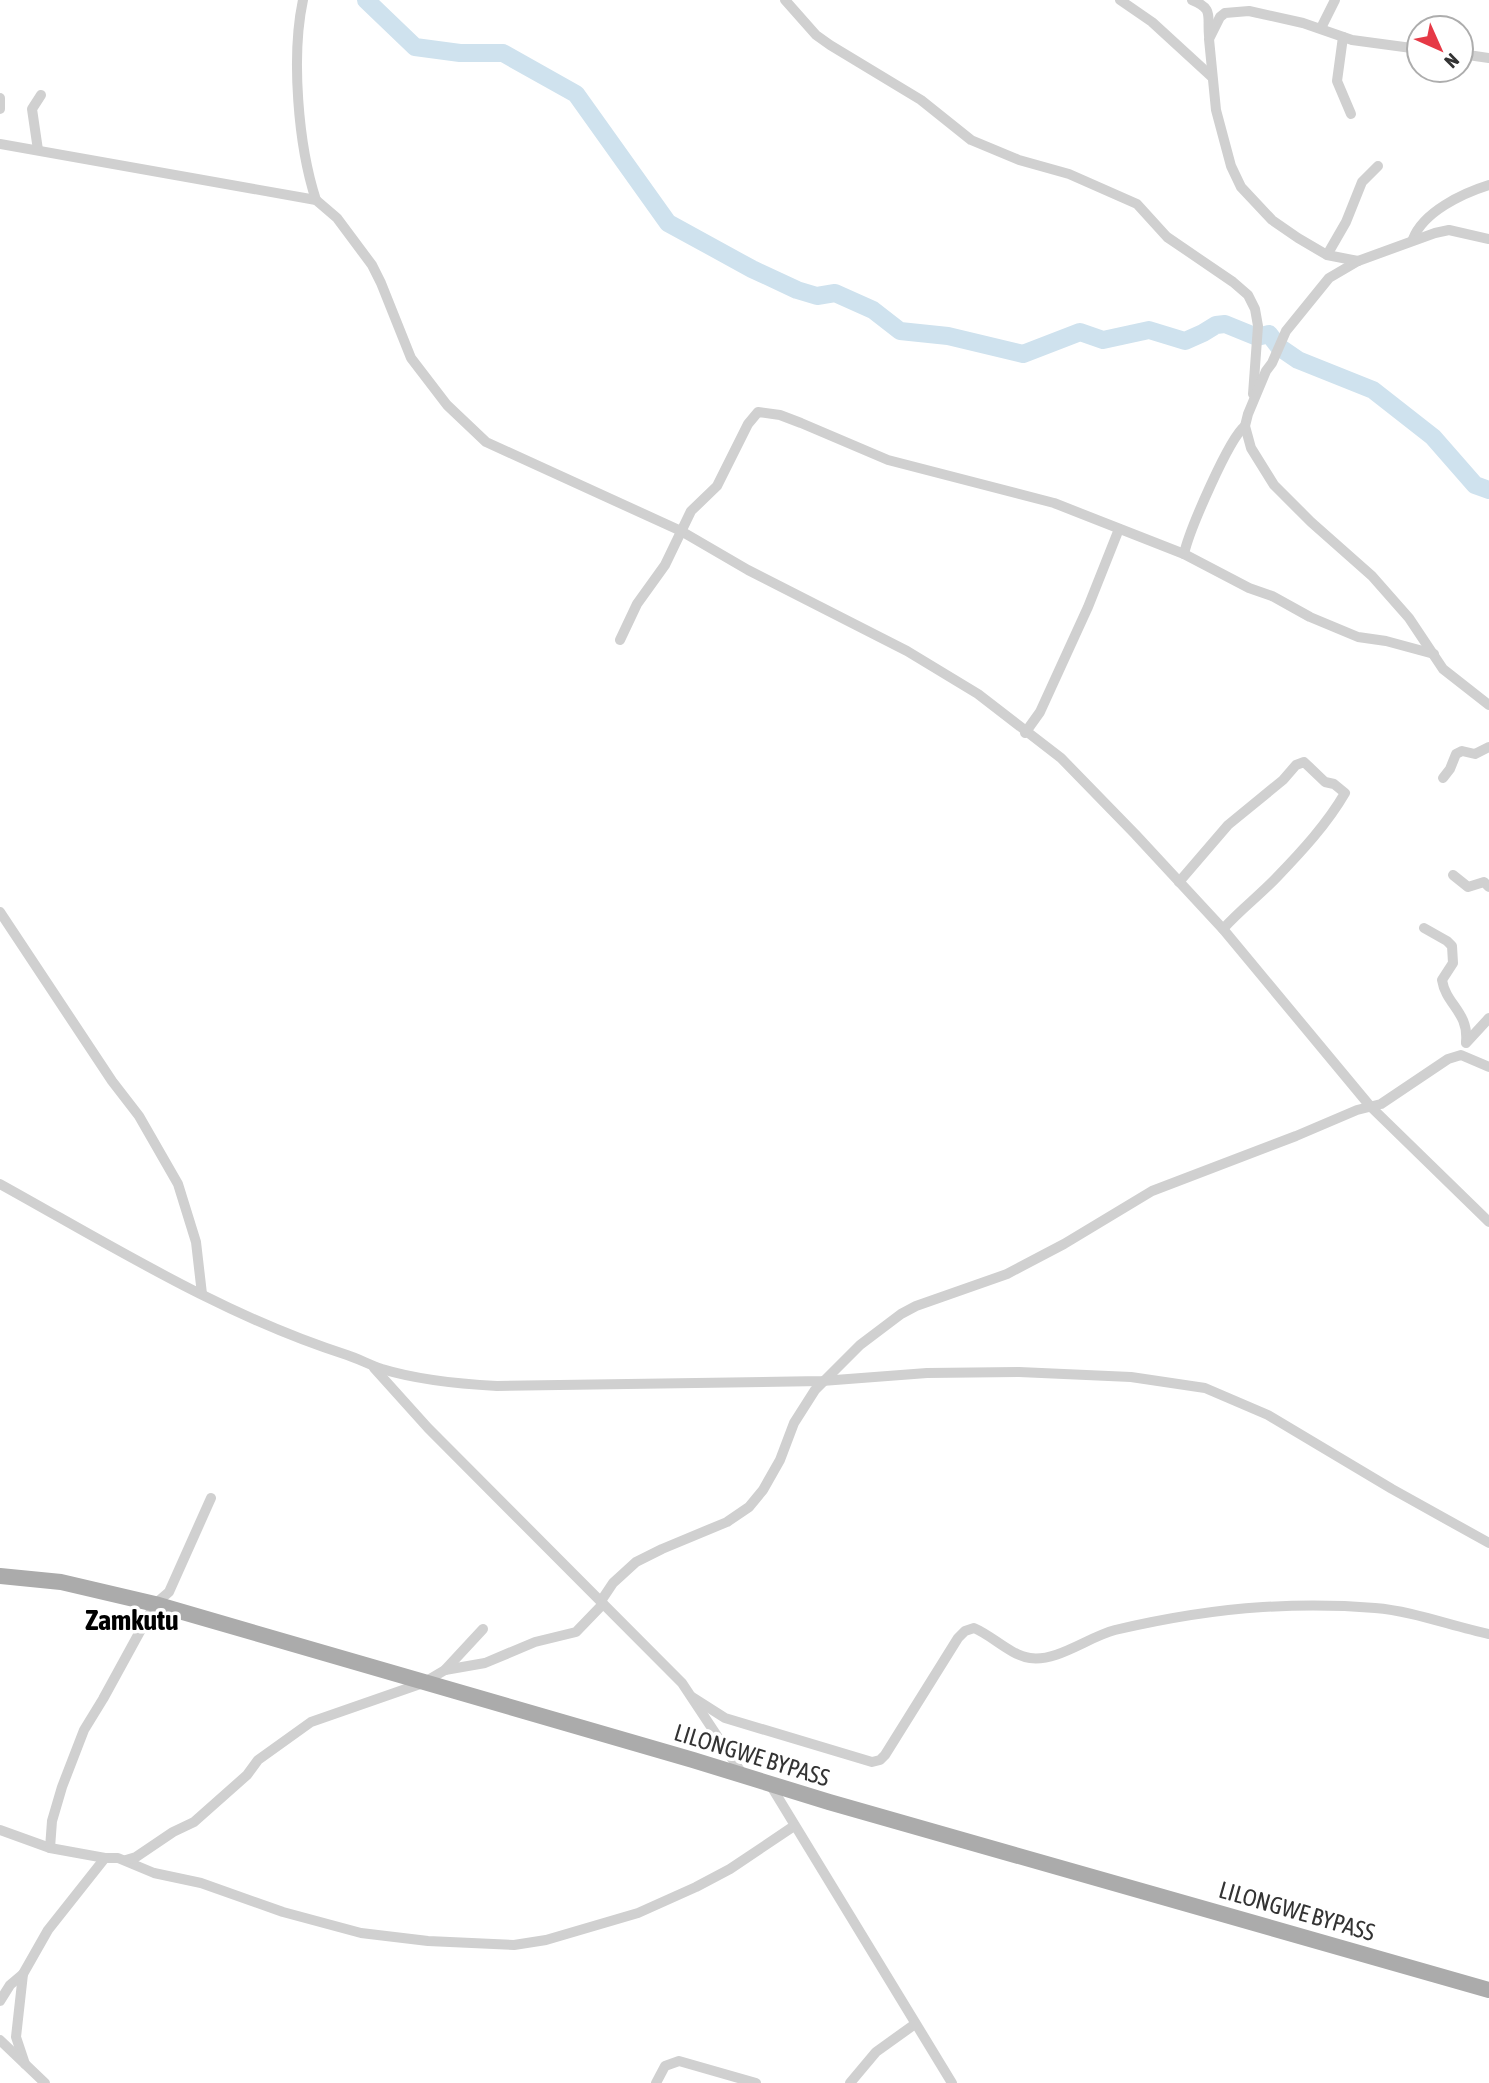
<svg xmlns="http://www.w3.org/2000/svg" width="1489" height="2083" font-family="'Asap Condensed',sans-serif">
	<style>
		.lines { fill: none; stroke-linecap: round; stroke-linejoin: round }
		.river { stroke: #cfe2ee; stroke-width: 18 }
		.street { stroke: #d0d0d0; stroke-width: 10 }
		.primary { stroke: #ababab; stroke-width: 16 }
		.labels { text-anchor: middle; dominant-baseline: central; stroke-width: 7; stroke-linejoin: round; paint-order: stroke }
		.street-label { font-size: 24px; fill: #333; stroke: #fff }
		.quarter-label { font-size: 28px; font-weight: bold; fill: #000; stroke: #fff }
	</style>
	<rect width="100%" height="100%" fill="#fff"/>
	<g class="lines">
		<path class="river" d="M 366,0 L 415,47 L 460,53 L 503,53 L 576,94 L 668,223 L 752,269 L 797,290 L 817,296 L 835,293 L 873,310 L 900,331 L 948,336 L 1023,354 L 1080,332 L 1103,340 L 1149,330 L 1185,341 L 1203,333 L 1216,325 L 1225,324 L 1257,337 L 1269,334 L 1279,347 L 1298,360 L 1373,390 L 1433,437 L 1475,485 L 1489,490"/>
		<g class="street">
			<path d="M 303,0 C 291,56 298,145 316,200"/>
			<path d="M 785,0 L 816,35 L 830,45 L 921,100 L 971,140 L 1019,160 L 1069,174 L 1137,204 L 1167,237 L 1233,282 L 1248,295 L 1255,309 L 1258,326 L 1253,394"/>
			<path d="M 1120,0 L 1152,22 L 1212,77"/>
			<path d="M 1192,0 C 1214,9 1207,15 1209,36"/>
			<path d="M 1321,28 L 1335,0"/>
			<path d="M 1343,37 L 1337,81 L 1351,114"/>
			<path d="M 1461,54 L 1489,58"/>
			<path d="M 0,98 L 0,109"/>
			<path d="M 0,144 L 316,200 L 337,218 L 372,265 L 381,283 L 411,358 L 447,405 L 486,442 L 681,531 L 748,570 L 907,651 L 978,694 L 1061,758 L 1135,834 L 1223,929 L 1370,1106 L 1489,1222"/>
			<path d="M 38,150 L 32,109 L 41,95"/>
			<path d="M 1413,239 C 1423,212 1463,193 1489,185"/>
			<path d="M 1489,239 L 1449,230 L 1435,233 L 1358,261 L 1329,278 L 1286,331 L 1272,363 L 1266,371 L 1248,414 L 1245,426 L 1251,448 L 1274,485 L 1311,522 L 1372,576 L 1409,618 L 1443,669 L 1489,705"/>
			<path d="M 1327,255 L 1346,222 L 1362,182 L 1378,166"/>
			<path d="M 1358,261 L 1327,255 L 1298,238 L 1272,220 L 1241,187 L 1231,166 L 1216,110 L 1209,39 L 1220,17 L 1225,13 L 1249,11 L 1303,23 L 1352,40 L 1419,49"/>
			<path d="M 1184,554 C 1189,531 1229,438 1245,426"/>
			<path d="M 620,640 L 637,604 L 665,565 L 691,511 L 717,486 L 748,424 L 758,412 L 780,415 L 801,423 L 888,460 L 1054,503 L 1184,554 L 1249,588 L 1272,596 L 1310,617 L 1358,637 L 1386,641 L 1434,654"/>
			<path d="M 1025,733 L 1040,712 L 1088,607 L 1119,529"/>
			<path d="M 1443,778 L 1450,769 L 1456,754 L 1462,751 L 1475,754 L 1489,747"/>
			<path d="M 1453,875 L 1468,887 L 1484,882 L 1489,887"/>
			<path d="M 1179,882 L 1228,825 L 1283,780 L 1296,765 L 1304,762 L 1325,782 L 1334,784 L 1345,793 C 1327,824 1302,851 1277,877 C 1260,895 1240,910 1223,929"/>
			<path d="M 0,912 L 112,1081 L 139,1116 L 178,1184 L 196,1242 L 202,1294"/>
			<path d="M 1424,928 L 1447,941 L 1452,946 L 1453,963 L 1442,980 C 1446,1005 1469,1012 1466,1042"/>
			<path d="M 1466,1043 L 1489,1018"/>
			<path d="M 0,1184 C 112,1246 224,1316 347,1355 C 359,1359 370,1365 382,1369 C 418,1380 459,1384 497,1386 L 822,1381 L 927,1373 L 1019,1372 L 1131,1377 L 1205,1388 L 1268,1415 L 1392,1489 L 1489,1543"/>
			<path d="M 374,1368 L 428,1428 L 682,1683 L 743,1775"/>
			<path d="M 601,1601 L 613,1583 L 636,1562 L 662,1549 L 727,1522 L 749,1507 L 763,1490 L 780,1460 L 794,1423 L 815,1390 L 860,1345 L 901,1314 L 916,1306 L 1007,1274 L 1064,1244 L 1152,1191 L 1296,1136 L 1357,1110 L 1381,1104 L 1448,1059 L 1461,1055 L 1489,1067"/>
			<path d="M 445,1670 L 483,1629"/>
			<path d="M 692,1697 L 725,1718 L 872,1762 L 880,1760 L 885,1755 L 958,1638 L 965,1631 L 974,1628 C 993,1636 1010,1655 1030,1658 C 1057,1662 1088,1637 1115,1630 C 1162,1619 1215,1610 1263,1607 C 1299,1605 1338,1605 1375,1608 C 1413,1611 1451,1626 1489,1634"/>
			<path d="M 771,1786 L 952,2083"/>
			<path d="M 0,1830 L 50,1848 L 105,1858 L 118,1858 L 154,1873 L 201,1883 L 283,1912 L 361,1933 L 428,1941 L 514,1945 L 546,1940 L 638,1913 L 696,1887 L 730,1869 L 794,1826"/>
			<path d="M 50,1848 L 52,1821 L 62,1787 L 84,1730 L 103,1699 L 155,1604 L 169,1592 L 211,1498"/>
			<path d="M 126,1860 L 136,1857 L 173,1832 L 194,1822 L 247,1775 L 258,1760 L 311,1722 L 423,1683 L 445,1670 L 485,1663 L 535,1642 L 576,1632 L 603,1604"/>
			<path d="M 23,1974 L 16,2037 L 25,2064"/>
			<path d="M 0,2001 L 10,1985 L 23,1974 L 48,1930 L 105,1858"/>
			<path d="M 0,2040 L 45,2083"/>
			<path d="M 656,2083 L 665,2066 L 679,2061 L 756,2083"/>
			<path d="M 850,2083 L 876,2052 L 915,2024"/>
		</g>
		<path class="primary" d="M 0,1576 L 61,1582 L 155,1604 L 693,1760 L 829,1802 L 1489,1990"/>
	</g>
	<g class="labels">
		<g class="street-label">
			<text transform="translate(752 1755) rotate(17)">LILONGWE BYPASS</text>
			<text transform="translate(1297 1911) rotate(16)">LILONGWE BYPASS</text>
		</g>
		<g class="quarter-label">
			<text x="132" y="1620">Zamkutu</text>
		</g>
	</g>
	<g transform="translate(1440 49) rotate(135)"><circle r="33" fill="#ffffff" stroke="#adadad" stroke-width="2"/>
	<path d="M0-5L12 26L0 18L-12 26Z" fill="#e63946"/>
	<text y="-10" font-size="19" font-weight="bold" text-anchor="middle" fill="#333333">N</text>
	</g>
</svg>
